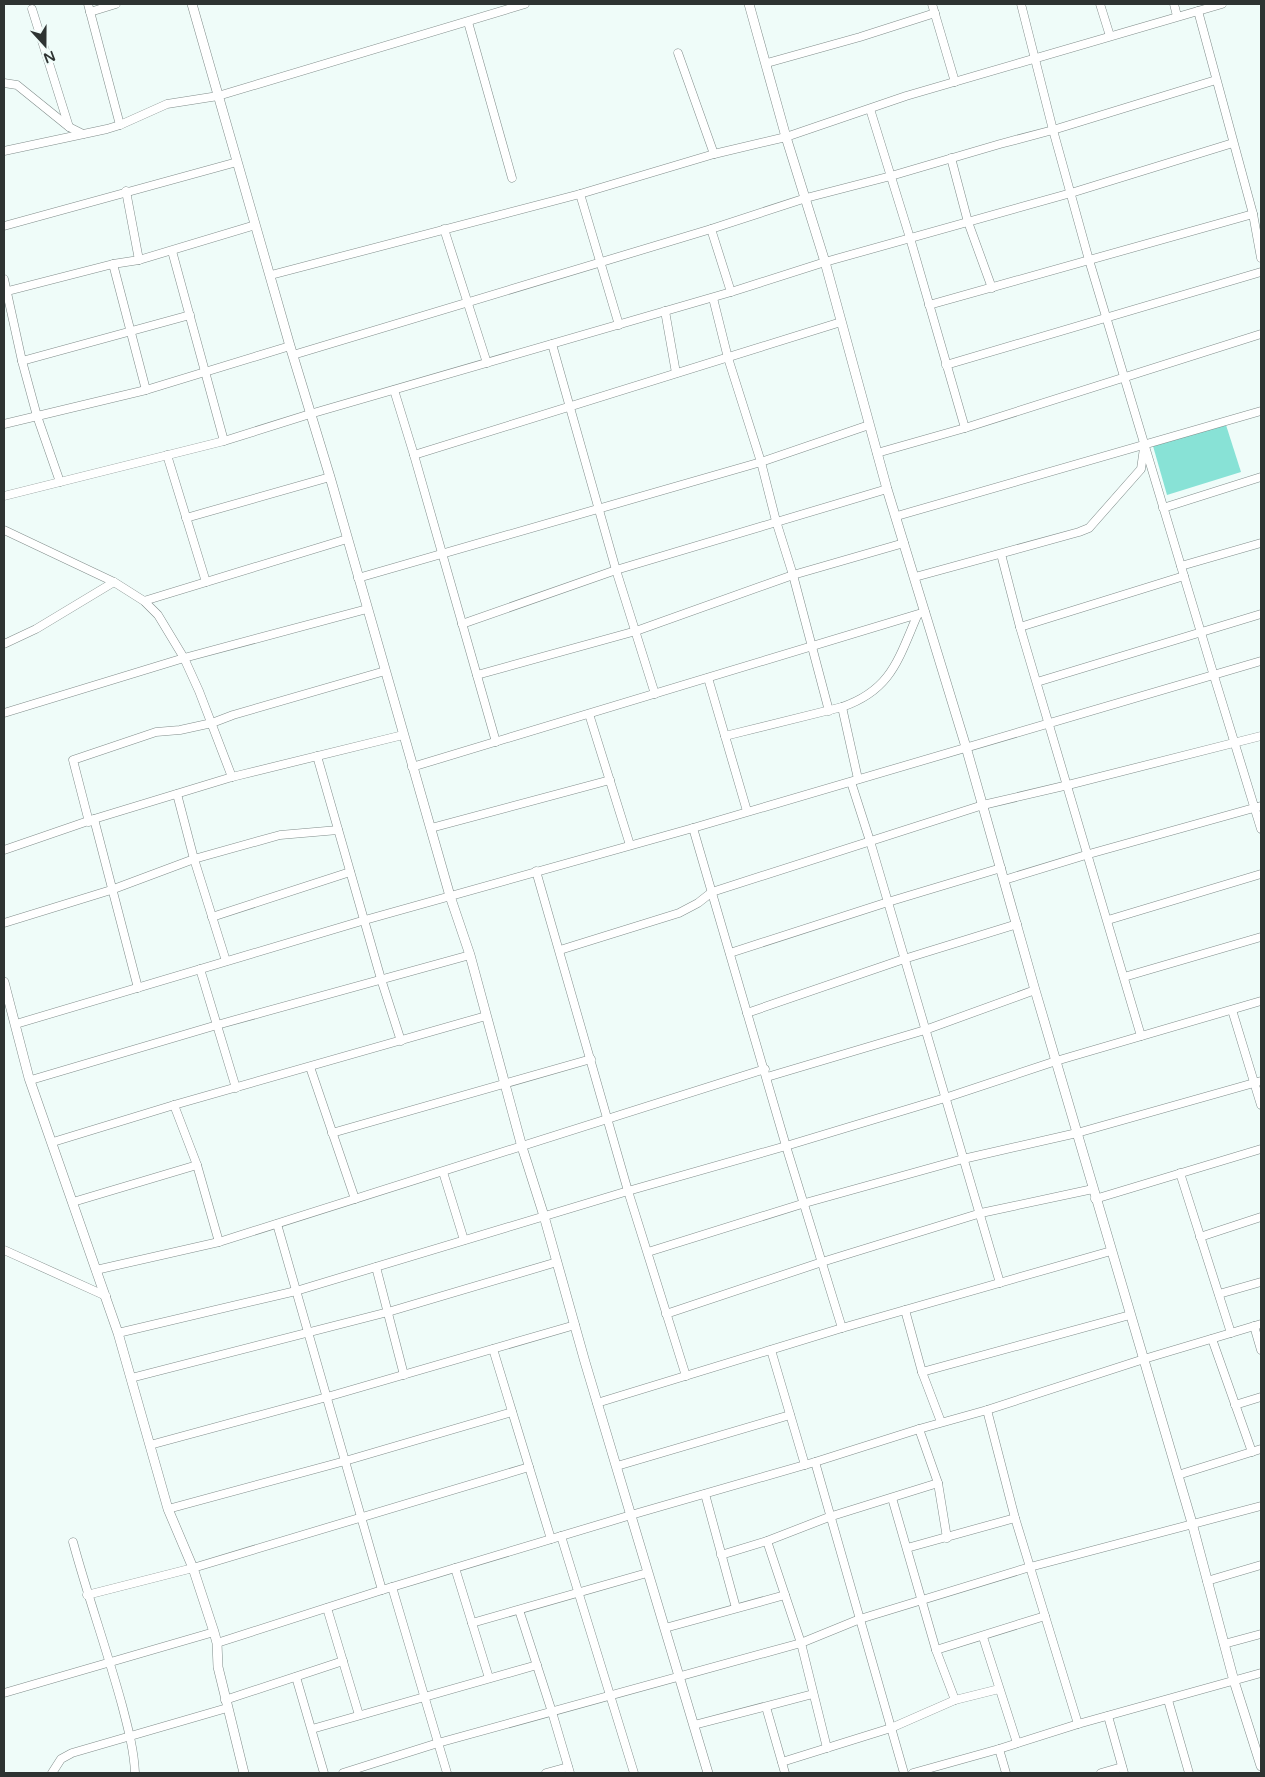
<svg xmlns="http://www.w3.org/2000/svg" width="1265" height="1777" font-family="'Varela Round',sans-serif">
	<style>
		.pitch { fill: #88e2d6 }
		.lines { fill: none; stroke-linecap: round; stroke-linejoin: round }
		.minor-casing { stroke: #818d8b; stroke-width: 9 }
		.tertiary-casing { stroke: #818d8b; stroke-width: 10 }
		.minor { stroke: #fff; stroke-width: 8 }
		.tertiary { stroke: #fff; stroke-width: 9 }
	</style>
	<rect width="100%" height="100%" fill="#effcf9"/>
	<path class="pitch" d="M 1226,425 L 1241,472 L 1167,495 L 1153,446 Z"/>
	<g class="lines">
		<defs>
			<g id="minor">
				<path d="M 88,4 L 120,125"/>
				<path d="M 932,4 L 955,82"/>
				<path d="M 1021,4 L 1053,130 L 1089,260 L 1214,676 L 1261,829"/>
				<path d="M 1100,4 L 1110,36"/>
				<path d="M 1174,4 L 1177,16"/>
				<path d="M 32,9 L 69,127"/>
				<path d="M 1198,11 L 1253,214 L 1261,258"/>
				<path d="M 90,12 L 116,4"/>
				<path d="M 468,22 L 512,178"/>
				<path d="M 678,53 L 714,154"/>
				<path d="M 767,63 L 860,37 L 935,13"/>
				<path d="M 4,83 L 17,85 L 69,127 L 83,134"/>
				<path d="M 870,109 L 910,238 L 965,428"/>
				<path d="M 4,151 L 107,129 L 120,125 L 167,104 L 218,96 L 525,4"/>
				<path d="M 951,158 L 968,222 L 992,288"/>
				<path d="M 126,191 L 139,260"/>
				<path d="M 580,194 L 619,325"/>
				<path d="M 4,226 L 237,162"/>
				<path d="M 444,229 L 487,363"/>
				<path d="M 711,229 L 731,292"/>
				<path d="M 172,251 L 224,441"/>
				<path d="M 113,264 L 146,390"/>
				<path d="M 271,275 L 580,194 L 714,154 L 786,137 L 906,96 L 1222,4"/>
				<path d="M 4,279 L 22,361 L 37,416 L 60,482"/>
				<path d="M 4,292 L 113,264 L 139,260 L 255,225"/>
				<path d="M 713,298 L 728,358 L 761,462 L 776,521 L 793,575 L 829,711"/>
				<path d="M 929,305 L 1253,214"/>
				<path d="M 665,311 L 676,373"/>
				<path d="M 552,344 L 616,570 L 655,694"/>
				<path d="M 293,355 L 711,229 L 806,198 L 891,176 L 1000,144 L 1053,130 L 1216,80"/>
				<path d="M 22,361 L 190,315"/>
				<path d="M 946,365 L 1261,272"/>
				<path d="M 394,390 L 414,455 L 496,742"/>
				<path d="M 4,424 L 146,390 L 290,346"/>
				<path d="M 877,453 L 965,428 L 1261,334"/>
				<path d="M 167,455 L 206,582"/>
				<path d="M 414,455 L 841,322"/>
				<path d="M 4,496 L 224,441 L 310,414 L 731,292 L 825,262 L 1071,193 L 1233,143"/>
				<path d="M 1163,508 L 1261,477"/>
				<path d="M 897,516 L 1261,411"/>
				<path d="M 186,518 L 330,477"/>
				<path d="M 4,530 L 114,582 L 144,601 L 158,615 L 184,658 L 199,691 L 232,777"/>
				<path d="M 1001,554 L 1020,627 L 1141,1036"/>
				<path d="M 1181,566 L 1261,543"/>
				<path d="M 915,577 L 1079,532 L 1089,528 L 1141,469 L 1144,448"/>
				<path d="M 358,578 L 761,462 L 869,425"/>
				<path d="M 144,601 L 347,539"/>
				<path d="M 462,624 L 616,570 L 887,489"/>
				<path d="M 1020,627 L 1184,576"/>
				<path d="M 4,644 L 36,629 L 114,582"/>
				<path d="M 477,675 L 636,631 L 793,575 L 904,543"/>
				<path d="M 708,678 L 747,811"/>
				<path d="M 1037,682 L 1261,614"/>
				<path d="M 842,707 L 858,779"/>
				<path d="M 4,713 L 184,658 L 367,609"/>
				<path d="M 589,714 L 630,845"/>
				<path d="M 725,736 L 842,707 C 891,690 898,660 917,616"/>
				<path d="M 317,756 L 381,979 L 401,1041"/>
				<path d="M 412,767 L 925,612"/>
				<path d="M 851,782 L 870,841 L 1000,1283"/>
				<path d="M 177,794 L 194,859 L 226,961"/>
				<path d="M 94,819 L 138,988"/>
				<path d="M 89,822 L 73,760 L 156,732 L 180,730 L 212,723 L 233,715 L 385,671"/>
				<path d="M 431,828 L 610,780"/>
				<path d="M 693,828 L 786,1146 L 842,1328"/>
				<path d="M 4,850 L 94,819 L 232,777 L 403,735"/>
				<path d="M 536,871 L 628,1191 L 686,1376"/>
				<path d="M 1004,880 L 1089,854 L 1261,806"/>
				<path d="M 212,917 L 350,872"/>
				<path d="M 1108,920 L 1261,874"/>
				<path d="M 4,923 L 111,890 L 194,859 L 280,835 L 338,830"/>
				<path d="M 560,950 L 679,913 L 698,903 L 712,892 L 983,805 L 1068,785 L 1261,736"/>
				<path d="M 730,953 L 888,902 L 1001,868"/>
				<path d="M 200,969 L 236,1088"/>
				<path d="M 1124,977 L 1261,937"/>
				<path d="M 1232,1010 L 1261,1105"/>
				<path d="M 747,1013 L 904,959 L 1017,924"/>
				<path d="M 16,1024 L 365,920 L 693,828 L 1261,661"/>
				<path d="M 310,1067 L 355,1199"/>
				<path d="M 767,1077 L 925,1030 L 1035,990"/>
				<path d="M 31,1080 L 217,1025 L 470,955"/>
				<path d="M 174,1105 L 197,1165 L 219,1242"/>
				<path d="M 332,1133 L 591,1059"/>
				<path d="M 53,1142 L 174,1105 L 486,1016"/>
				<path d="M 443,1172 L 464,1240"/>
				<path d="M 1180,1173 L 1231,1333"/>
				<path d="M 1095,1199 L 1261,1149"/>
				<path d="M 73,1202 L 197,1165"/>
				<path d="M 277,1224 L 382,1590"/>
				<path d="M 1200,1237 L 1261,1217"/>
				<path d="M 4,1250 L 106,1296"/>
				<path d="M 648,1252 L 805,1203 L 963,1159 L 1077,1133 L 1261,1081"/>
				<path d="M 376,1267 L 404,1375"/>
				<path d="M 96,1270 L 219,1242 L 765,1069"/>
				<path d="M 1219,1294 L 1261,1282"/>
				<path d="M 905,1310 L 922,1372 L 941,1422"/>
				<path d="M 666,1314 L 822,1262 L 981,1213 L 1093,1189"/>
				<path d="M 1254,1326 L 1261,1350"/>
				<path d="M 118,1333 L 296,1291 L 628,1191 L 786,1146 L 945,1098 L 1056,1061 L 1261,1001"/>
				<path d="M 1212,1339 L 1252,1452"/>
				<path d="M 493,1349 L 551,1539"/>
				<path d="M 771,1350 L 805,1465"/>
				<path d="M 922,1372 L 1130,1315"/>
				<path d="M 131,1378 L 388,1312 L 557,1262"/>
				<path d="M 597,1403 L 842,1328 L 1111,1251"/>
				<path d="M 1235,1405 L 1261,1397"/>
				<path d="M 919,1429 L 938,1483 L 947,1538"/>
				<path d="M 150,1445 L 327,1397 L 575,1325"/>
				<path d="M 815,1462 L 904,1773"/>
				<path d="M 617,1466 L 790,1415"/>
				<path d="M 1178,1475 L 1261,1449"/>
				<path d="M 705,1494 L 736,1608"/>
				<path d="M 892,1498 L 936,1650 L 955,1700"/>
				<path d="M 168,1509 L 345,1461 L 512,1412"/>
				<path d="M 561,1536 L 634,1773"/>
				<path d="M 767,1541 L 801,1643 L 827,1748"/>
				<path d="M 73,1542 C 88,1597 107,1650 122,1705 C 128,1728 134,1750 135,1773"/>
				<path d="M 907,1548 L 1015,1518"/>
				<path d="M 721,1555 L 767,1541 L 829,1517 L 938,1483"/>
				<path d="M 455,1568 L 489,1678"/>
				<path d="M 1207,1581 L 1261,1565"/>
				<path d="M 392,1587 L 447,1773"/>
				<path d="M 87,1595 L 193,1568 L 529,1467"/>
				<path d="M 327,1608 L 359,1715"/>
				<path d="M 519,1610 L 552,1712 L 570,1773"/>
				<path d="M 472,1623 L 647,1573"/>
				<path d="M 665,1628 L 785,1595"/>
				<path d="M 983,1637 L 1017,1743"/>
				<path d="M 217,1643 L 382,1590 L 631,1515 L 815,1462 L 919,1429 L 987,1410 L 1144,1359 L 1261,1324"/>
				<path d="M 1224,1644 L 1261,1634"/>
				<path d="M 936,1650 L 1045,1616"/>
				<path d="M 296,1677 L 324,1773"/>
				<path d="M 4,1693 L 214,1632"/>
				<path d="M 225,1700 L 343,1661"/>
				<path d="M 1168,1700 L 1189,1773"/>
				<path d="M 766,1707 L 785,1773"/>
				<path d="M 1108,1716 L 1124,1773"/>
				<path d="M 1078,1724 L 1030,1567 L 1261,1506"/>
				<path d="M 694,1725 L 813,1694"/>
				<path d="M 312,1729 L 537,1665"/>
				<path d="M 999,1749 L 1006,1773"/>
				<path d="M 782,1762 L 891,1728 L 955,1700 L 999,1689"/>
				<path d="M 52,1773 L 61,1759 L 72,1753 L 227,1708"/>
				<path d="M 343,1773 L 438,1743 L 801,1643 L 860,1619 L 1030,1567 L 1015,1518 L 987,1410"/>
				<path d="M 546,1773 L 568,1767"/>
				<path d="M 913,1773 L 999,1749 L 1078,1724 L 1261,1673"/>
				<path d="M 1101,1773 L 1122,1767"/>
			</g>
			<g id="tertiary">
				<path d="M 192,4 L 290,346 L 330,477 L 450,896 L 470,955 L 522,1147 L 544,1216 L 585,1362 L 708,1773"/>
				<path d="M 749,4 L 786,137 L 825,262 L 887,489 L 966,747 L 1035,990 L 1192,1523 L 1234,1681 L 1261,1766"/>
				<path d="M 4,982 L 29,1078 L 118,1333 L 168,1509 L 193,1568 L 214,1632 L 217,1643 L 218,1667 L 244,1773"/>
			</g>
		</defs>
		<use href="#minor" class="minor-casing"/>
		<use href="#tertiary" class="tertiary-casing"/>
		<use href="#minor" class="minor"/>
		<use href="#tertiary" class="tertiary"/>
	</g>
	<rect width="1265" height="1777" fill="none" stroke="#2e3332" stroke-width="10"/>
	<g transform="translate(45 45) rotate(159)" stroke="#effcf9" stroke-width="4" paint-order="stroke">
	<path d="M0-4L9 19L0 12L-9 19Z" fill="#2e3332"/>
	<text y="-8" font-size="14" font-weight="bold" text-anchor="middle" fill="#2e3332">N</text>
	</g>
</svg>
